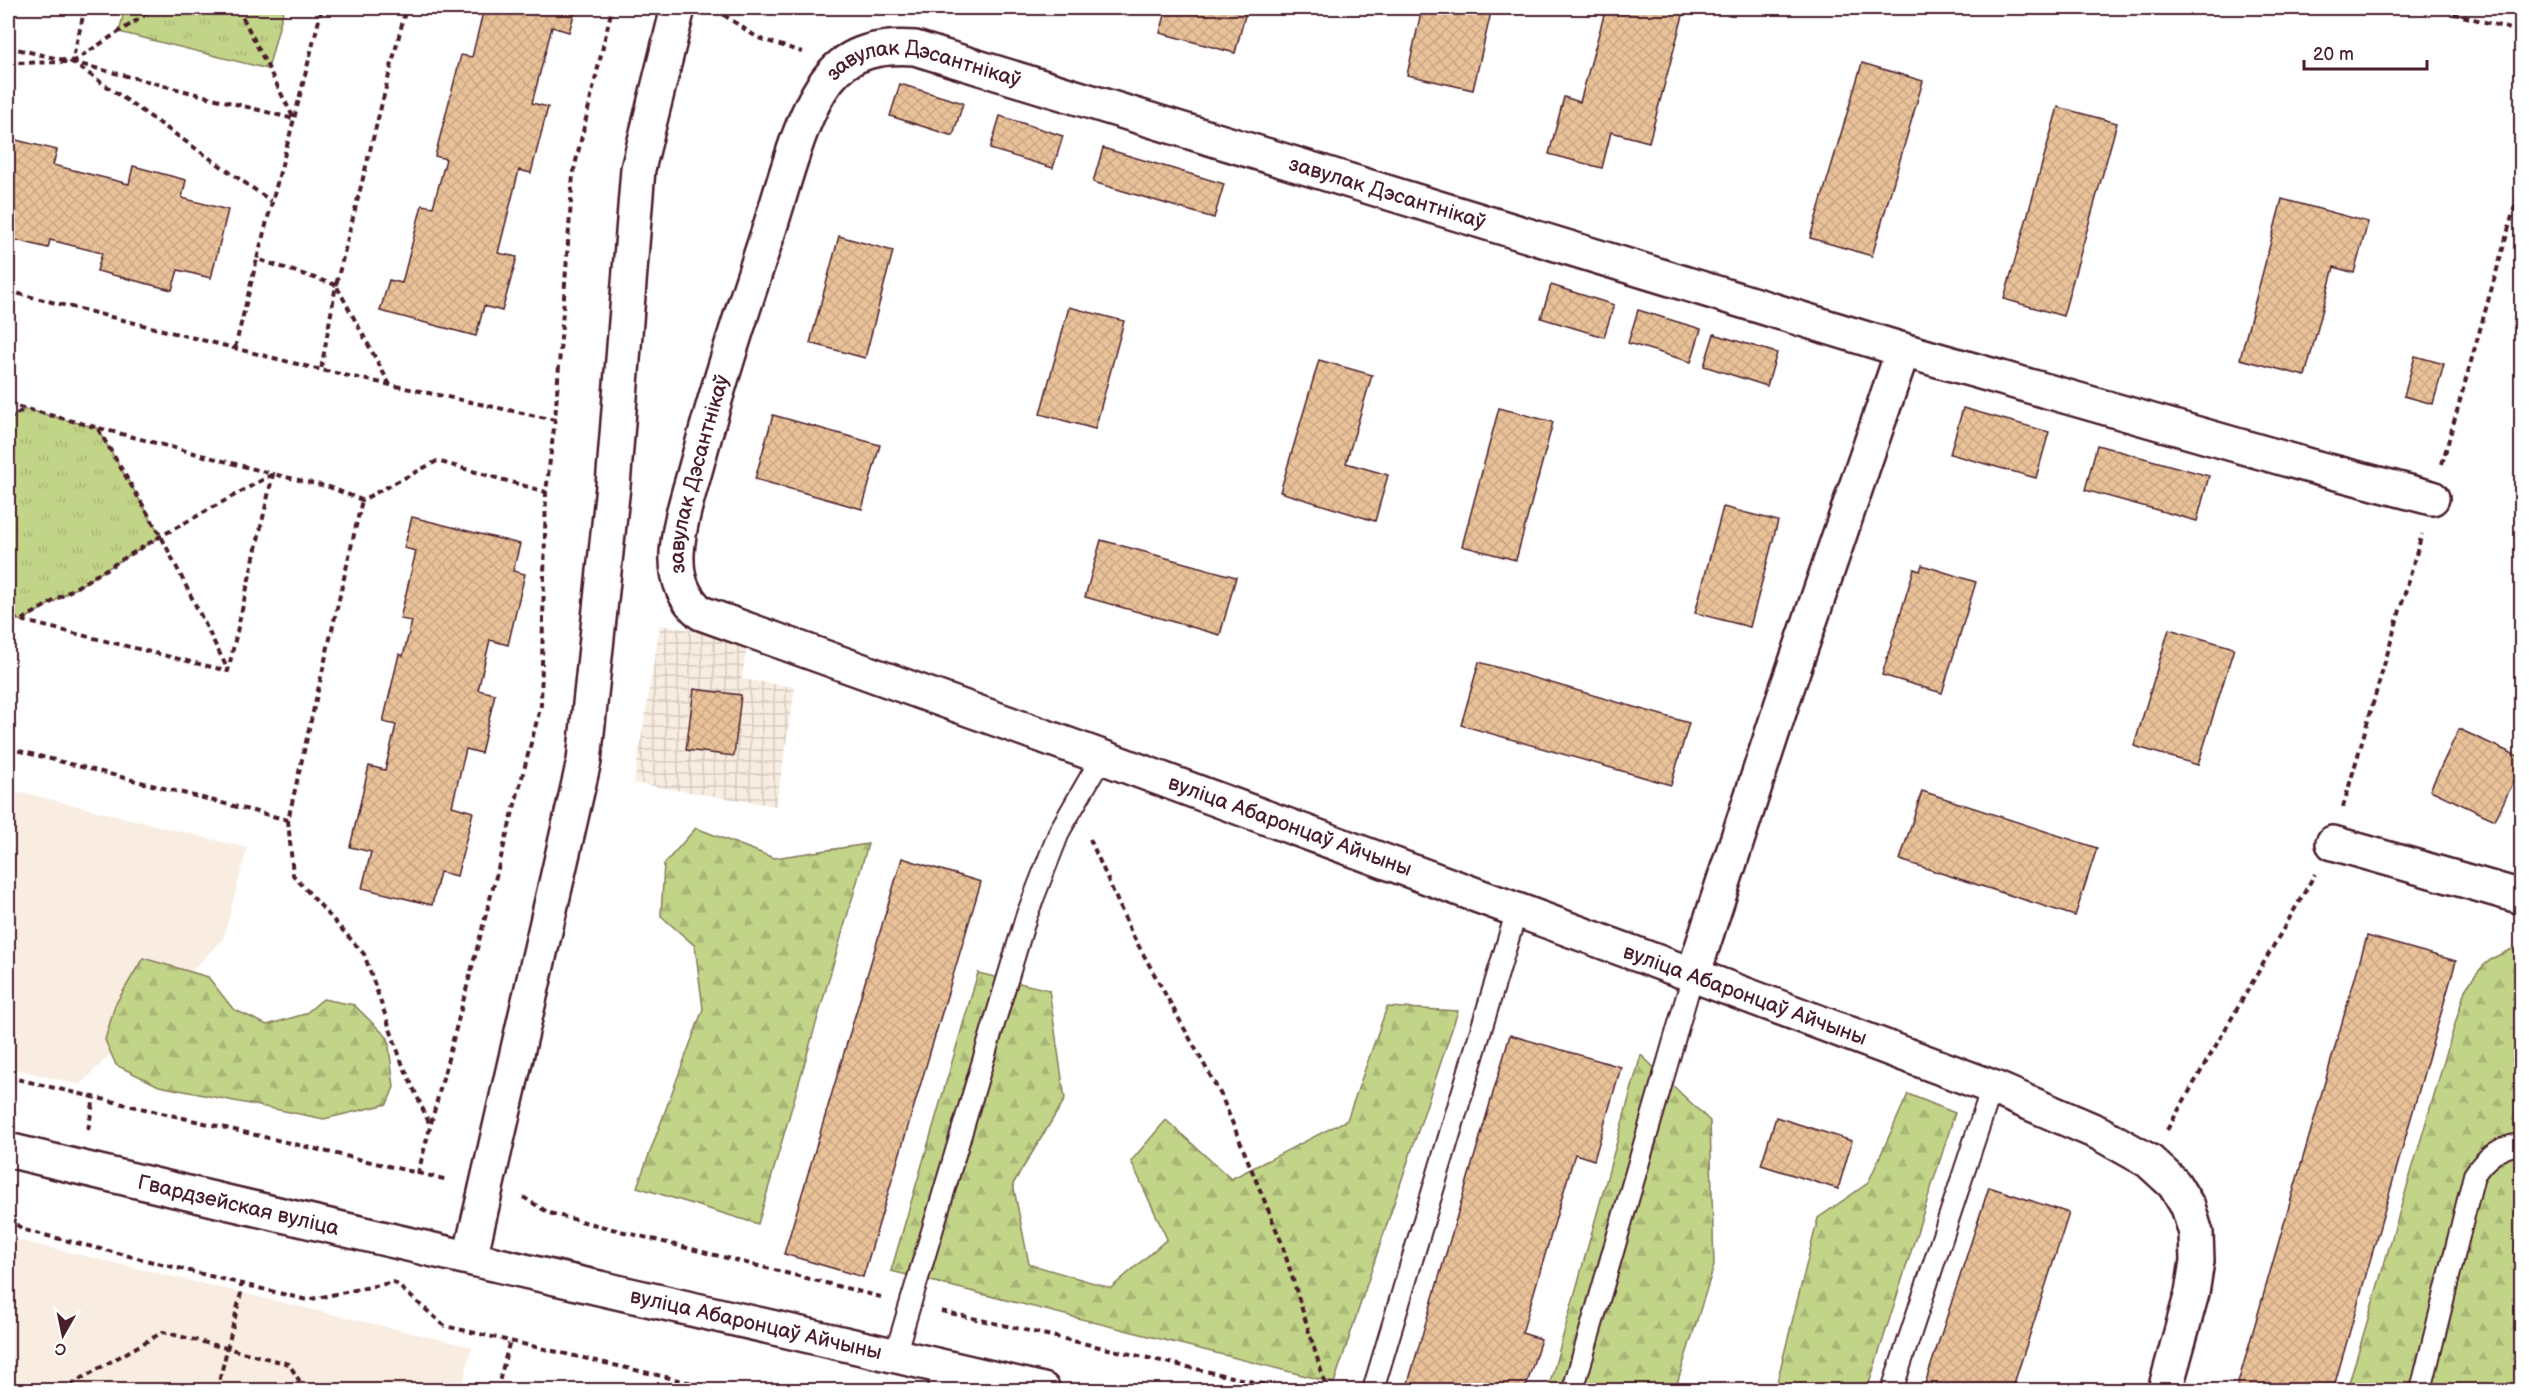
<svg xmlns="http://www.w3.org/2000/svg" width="2529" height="1398" font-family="'Balsamiq Sans',sans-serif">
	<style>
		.built { fill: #f8ede0 }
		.industrial { fill: url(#industrial-grid) }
		.grass { fill: url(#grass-tufts); stroke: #867a5a; stroke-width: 1.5 }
		.forest { fill: url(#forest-firs); stroke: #867a5a; stroke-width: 1.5 }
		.building { fill: url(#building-cross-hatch); stroke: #4a1f2b; stroke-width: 1.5 }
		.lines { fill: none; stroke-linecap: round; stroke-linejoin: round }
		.service-casing { stroke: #4a1f2b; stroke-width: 24 }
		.minor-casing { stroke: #4a1f2b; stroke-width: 38 }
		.path { stroke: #4a1f2b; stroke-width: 4; stroke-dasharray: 6 4.5; stroke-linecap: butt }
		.service { stroke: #fff; stroke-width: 20 }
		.minor { stroke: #fff; stroke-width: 33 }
		.labels { text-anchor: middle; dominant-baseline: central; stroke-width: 6; stroke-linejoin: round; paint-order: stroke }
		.street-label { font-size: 21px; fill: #4a1f2b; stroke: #fff }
	</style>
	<defs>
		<pattern id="industrial-grid" width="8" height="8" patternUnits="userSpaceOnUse" patternTransform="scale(1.5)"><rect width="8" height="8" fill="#f8ede0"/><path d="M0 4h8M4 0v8" fill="none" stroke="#d6cbc0"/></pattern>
		<pattern id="grass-tufts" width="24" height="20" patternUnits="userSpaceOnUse" patternTransform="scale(1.5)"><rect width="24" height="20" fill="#c2d488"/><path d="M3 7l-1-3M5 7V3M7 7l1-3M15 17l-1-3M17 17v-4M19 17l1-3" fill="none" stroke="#a8b676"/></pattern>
		<pattern id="forest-firs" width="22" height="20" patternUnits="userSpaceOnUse" patternTransform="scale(1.5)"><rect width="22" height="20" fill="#c2d488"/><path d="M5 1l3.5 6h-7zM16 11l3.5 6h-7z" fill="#a8b676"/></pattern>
		<pattern id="building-cross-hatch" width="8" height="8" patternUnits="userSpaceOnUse" patternTransform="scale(1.5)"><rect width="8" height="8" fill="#e9c299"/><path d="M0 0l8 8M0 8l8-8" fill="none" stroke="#c9a684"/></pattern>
	</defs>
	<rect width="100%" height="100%" fill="#fff"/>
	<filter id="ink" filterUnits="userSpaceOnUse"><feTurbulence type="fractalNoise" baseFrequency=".0167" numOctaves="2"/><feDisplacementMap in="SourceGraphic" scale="12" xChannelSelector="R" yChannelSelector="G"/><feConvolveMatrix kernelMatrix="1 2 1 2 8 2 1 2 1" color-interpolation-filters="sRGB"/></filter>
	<g filter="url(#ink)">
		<g class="built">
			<path d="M 8,789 L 247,848 L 223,939 L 80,1085 L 8,1067 Z"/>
			<path d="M 8,1238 L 472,1347 L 461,1390 L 8,1390 Z"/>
		</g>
		<path class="industrial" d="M 660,625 L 748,639 L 742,679 L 795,687 L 776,806 L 634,783 Z"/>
		<g class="grass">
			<path d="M 125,8 L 284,8 L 268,69 L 119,32 Z"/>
			<path d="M 25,409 L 97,428 L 161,536 L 22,621 L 8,617 L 8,420 Z"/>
		</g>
		<g class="forest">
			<path d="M 696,828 L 774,858 L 868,844 L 758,1224 L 637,1187 L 703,1009 L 695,946 L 661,916 L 664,864 Z"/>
			<path d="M 2521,946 L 2521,1390 L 2347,1390 L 2465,990 C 2482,963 2491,956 2521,946 Z"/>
			<path d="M 143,958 L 208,977 L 233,1009 L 267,1025 L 305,1014 L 323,999 L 354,1005 L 388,1038 L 394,1087 L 387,1104 L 324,1119 L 159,1086 L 116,1065 L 105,1040 L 115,1005 Z"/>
			<path d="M 978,973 L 1049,990 L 1065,1099 L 1013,1184 L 1029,1264 L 1111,1288 L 1167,1239 L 1131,1161 L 1166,1120 L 1231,1179 L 1347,1120 L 1387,1007 L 1458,1011 L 1334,1383 L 891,1271 Z"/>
			<path d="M 1641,1055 L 1710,1121 L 1714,1266 L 1675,1390 L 1548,1390 Z"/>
			<path d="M 1908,1094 L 1955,1113 L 1867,1390 L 1775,1390 L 1818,1218 L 1868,1183 Z"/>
		</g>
		<g class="building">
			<path d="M 484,8 L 576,8 L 569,32 L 552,27 L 532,103 L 548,107 L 531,173 L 519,170 L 498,253 L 517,257 L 502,311 L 484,306 L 476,336 L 380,311 L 389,280 L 402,283 L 422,205 L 433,207 L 446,159 L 435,156 L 461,55 L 472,57 Z"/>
			<path d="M 1167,8 L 1247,8 L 1235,53 L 1160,33 Z"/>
			<path d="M 1422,8 L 1492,8 L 1473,90 L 1407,75 Z"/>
			<path d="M 1606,8 L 1685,8 L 1649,142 L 1611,132 L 1602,168 L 1549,154 L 1564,97 L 1580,102 Z"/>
			<path d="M 1862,63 L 1923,81 L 1872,256 L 1810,238 Z"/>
			<path d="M 900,84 L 963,103 L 953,136 L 890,116 Z"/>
			<path d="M 2058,107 L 2117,123 L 2063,316 L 2004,299 Z"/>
			<path d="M 1000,116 L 1063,136 L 1053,168 L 990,149 Z"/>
			<path d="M 8,138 L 57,150 L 53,165 L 129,184 L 133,166 L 186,180 L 182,198 L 228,210 L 211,278 L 178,270 L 172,290 L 97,271 L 102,253 L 50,240 L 48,248 L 8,238 Z"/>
			<path d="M 1103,148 L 1224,184 L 1214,218 L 1093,182 Z"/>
			<path d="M 2282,199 L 2368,222 L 2354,273 L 2334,267 L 2305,376 L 2240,359 Z"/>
			<path d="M 839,236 L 893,251 L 865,358 L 810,343 Z"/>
			<path d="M 1551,285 L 1614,305 L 1604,337 L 1541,318 Z"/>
			<path d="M 1069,307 L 1124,321 L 1095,429 L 1040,414 Z"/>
			<path d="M 1638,310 L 1701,329 L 1691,362 L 1628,343 Z"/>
			<path d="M 1714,334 L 1777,353 L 1767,386 L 1704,366 Z"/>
			<path d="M 2415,356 L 2444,364 L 2433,404 L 2404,396 Z"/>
			<path d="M 1319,360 L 1372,375 L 1346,463 L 1388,475 L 1375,521 L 1280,492 Z"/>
			<path d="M 1499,408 L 1553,422 L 1516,560 L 1462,546 Z"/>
			<path d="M 1963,408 L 2049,432 L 2036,478 L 1950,454 Z"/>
			<path d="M 773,415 L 880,445 L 862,509 L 755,479 Z"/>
			<path d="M 2097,445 L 2209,476 L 2197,521 L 2085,490 Z"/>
			<path d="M 1723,507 L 1778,521 L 1750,627 L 1695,613 Z"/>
			<path d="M 412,517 L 520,544 L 513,571 L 525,574 L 508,645 L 490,640 L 478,690 L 495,694 L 481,753 L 466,749 L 452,806 L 473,812 L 457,876 L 440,872 L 432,905 L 362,888 L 371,852 L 350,847 L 369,766 L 385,770 L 396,725 L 383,722 L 399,654 L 403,656 L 412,621 L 400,619 L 416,551 L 404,548 Z"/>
			<path d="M 1101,540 L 1236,577 L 1220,635 L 1085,597 Z"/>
			<path d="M 1922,565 L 1976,582 L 1942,693 L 1882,675 L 1914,569 L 1920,571 Z"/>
			<path d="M 2169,629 L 2234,648 L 2198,765 L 2134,746 Z"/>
			<path d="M 1479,662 L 1689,723 L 1671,785 L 1461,725 Z"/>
			<path d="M 694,689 L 741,695 L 734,756 L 686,750 Z"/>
			<path d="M 2459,729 L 2522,758 L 2522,764 L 2495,820 L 2430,790 Z"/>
			<path d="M 1922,791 L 2097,848 L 2075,916 L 1900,860 Z"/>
			<path d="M 902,858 L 981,882 L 863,1277 L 784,1254 Z"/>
			<path d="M 2367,936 L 2456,961 L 2333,1390 L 2236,1390 Z"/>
			<path d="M 1510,1035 L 1621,1067 L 1594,1160 L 1575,1154 L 1573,1160 L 1522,1333 L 1541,1339 L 1525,1390 L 1406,1390 Z"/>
			<path d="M 1776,1117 L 1852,1141 L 1838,1189 L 1761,1165 Z"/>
			<path d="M 1989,1187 L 2069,1213 L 2012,1390 L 1923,1390 Z"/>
		</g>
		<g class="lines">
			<defs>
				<g id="service">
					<path d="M 895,1355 L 1026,917 L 1060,830 L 1102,757"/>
					<path d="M 938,1390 L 945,1367"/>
					<path d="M 1373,1390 L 1517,910"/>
					<path d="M 1573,1390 L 1693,975"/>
					<path d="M 1892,1390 L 1992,1087"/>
					<path d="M 2421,1390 L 2474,1175 C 2486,1157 2500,1146 2522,1144"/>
				</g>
				<g id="minor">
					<path d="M 2333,843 L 2522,897"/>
					<path d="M 1693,975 L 1786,691 L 1903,350"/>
					<path id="s1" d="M 8,1150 C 352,1234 698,1309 1043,1390"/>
					<path d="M 470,1258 L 584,761 L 613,486 L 638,169 L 678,8"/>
					<path id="s2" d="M 2165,1390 L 2192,1293 L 2197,1261 L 2196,1233 L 2188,1207 L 2174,1184 L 2149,1161 L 2099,1133 L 1992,1087 L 1693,975 L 1102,757 L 701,613 C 682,597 676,577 677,553 C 679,521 690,490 698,460 C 719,382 744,306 769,230 C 784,185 800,114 829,78 C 851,50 882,46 915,48 L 1903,350 L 2310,466 L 2432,498"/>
				</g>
			</defs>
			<use href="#service" class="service-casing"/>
			<use href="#minor" class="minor-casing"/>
			<g class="path">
				<path d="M 238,8 L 294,119 L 257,259 L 336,285 L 321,370"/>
				<path d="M 2433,8 L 2522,32"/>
				<path d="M 715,9 L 758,38 L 802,52"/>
				<path d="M 8,47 L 72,62 L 85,8"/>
				<path d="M 72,62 L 294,119 L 322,8"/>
				<path d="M 72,62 L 156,8"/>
				<path d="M 8,63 L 72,62 L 271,201"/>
				<path d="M 8,291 L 321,370 L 555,420"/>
				<path d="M 235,348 L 257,259"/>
				<path d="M 390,385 L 336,285 L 406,8"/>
				<path d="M 8,404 L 273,474 L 228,671 L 8,617"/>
				<path d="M 8,420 L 24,409"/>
				<path d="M 98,429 L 161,536 L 228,670"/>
				<path d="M 2442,464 L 2522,181"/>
				<path d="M 22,620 L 161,536 L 273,474 L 329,487 L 362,500 L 437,461 L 546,492"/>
				<path d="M 8,748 L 288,820 L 362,500"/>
				<path d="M 2343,807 L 2422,534"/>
				<path d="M 288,820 L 293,875 L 364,954 L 402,1063 L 430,1125"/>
				<path d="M 1090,839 L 1131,932 L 1221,1095 L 1281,1241 L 1327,1390"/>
				<path d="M 8,1077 L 418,1173 L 541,705 L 546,492 L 555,420 L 573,174 L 612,8"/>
				<path d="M 88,1130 L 94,1098"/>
				<path d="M 2167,1130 L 2315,874"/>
				<path d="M 418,1173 L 448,1180"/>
				<path d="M 523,1197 L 549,1213 L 881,1297"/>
				<path d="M 8,1218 L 24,1230 L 307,1300 L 394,1282 L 445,1326 L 722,1390"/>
				<path d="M 941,1311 L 1289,1390"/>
				<path d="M 61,1390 L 163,1332 L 289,1364 L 305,1390"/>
				<path d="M 217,1390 L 241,1293 L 241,1284"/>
				<path d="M 497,1390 L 510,1340"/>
			</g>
			<use href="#service" class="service"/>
			<use href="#minor" class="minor"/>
		</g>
	</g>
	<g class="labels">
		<g class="street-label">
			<text stroke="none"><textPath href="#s2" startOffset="2469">завулак Дэсантнікаў</textPath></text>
			<text stroke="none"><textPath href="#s2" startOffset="2955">завулак Дэсантнікаў</textPath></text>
			<text stroke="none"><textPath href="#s2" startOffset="1947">завулак Дэсантнікаў</textPath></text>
			<text transform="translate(1290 826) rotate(20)">вуліца Абаронцаў Айчыны</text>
			<text transform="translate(1745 995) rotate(20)">вуліца Абаронцаў Айчыны</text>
			<text stroke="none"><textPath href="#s1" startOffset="237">Гвардзейская вуліца</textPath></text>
			<text stroke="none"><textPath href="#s1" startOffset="768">вуліца Абаронцаў Айчыны</textPath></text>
		</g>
	</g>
	<rect width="2529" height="1398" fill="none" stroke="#fff" stroke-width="30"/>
	<rect x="15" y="15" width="2499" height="1368" fill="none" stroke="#4a1f2b" stroke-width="2" filter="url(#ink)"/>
	<g transform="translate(63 1335) rotate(189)" stroke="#ffffff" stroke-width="4.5" paint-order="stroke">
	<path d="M0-4.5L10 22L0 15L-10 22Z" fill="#4a1f2b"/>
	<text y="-9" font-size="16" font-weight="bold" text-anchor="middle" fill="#4a1f2b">С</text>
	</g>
	<path d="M2304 60v9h123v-9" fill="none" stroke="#4a1f2b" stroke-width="3"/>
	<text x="2313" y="60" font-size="18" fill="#4a1f2b" stroke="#ffffff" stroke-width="4.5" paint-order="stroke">20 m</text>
</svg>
